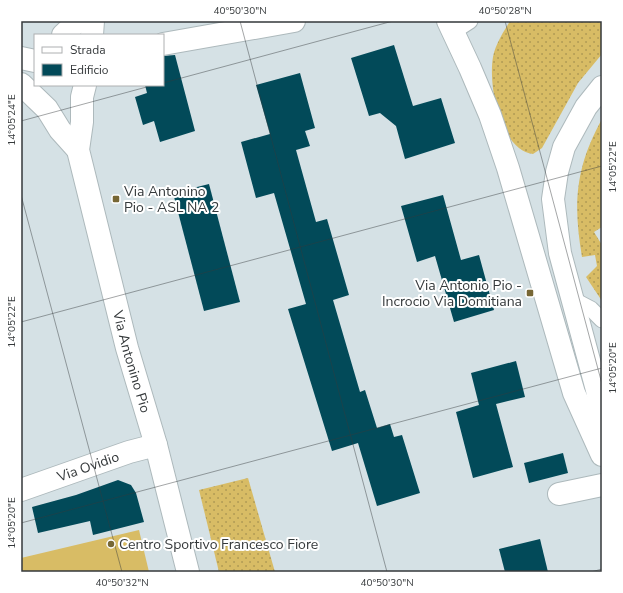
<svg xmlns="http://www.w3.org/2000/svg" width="623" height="593" font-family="'Nunito Sans',sans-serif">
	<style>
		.grass { fill: url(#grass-dots) }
		.garden { fill: #d8bc65 }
		.building { fill: #024a59 }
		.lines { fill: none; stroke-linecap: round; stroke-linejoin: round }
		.lane-casing { stroke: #adb9bc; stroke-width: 17 }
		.street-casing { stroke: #adb9bc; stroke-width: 24 }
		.secondary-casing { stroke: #adb9bc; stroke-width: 24 }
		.primary-casing { stroke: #adb9bc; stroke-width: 24 }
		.lane { stroke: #fff; stroke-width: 15 }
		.street { stroke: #fff; stroke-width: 22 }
		.secondary { stroke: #fff; stroke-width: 22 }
		.primary { stroke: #fff; stroke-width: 22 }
		.ticks { fill: none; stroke: #35393b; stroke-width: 1; stroke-opacity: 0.45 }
		.poi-dot { fill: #776735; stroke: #fff; stroke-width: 1.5 }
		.labels { text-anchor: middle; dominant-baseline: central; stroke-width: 4; stroke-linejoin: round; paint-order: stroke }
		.poi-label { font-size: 14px; fill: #35393b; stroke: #fff; text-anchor: start }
		.street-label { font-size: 14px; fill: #35393b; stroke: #fff }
		.neatline { fill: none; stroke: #35393b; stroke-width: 1.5 }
		.ticks-label { font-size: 10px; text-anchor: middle; fill: #35393b }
	</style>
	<defs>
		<pattern id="grass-dots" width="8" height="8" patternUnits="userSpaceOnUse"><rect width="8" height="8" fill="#d8bc65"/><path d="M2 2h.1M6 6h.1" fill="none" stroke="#b09a54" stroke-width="1.8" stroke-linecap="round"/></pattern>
	</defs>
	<rect width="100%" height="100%" fill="#d5e1e5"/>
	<g class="grass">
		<path d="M 510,21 L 602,21 L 602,54 L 578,83 L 542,148 L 533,154 C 500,150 488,85 493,57 C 495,45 504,31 510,21 Z"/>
		<path d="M 602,119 L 602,227 L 594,232 L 602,245 L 602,301 L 586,277 L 597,266 L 595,255 L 582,257 C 573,204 575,168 602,119 Z"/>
		<path d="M 248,478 L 275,572 L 219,572 L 199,490 Z"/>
	</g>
	<path class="garden" d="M 139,530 L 149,572 L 21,572 L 21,558 Z"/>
	<g class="building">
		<path d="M 394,45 L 413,106 L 441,98 L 455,143 L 405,159 L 396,126 L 380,113 L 369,116 L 351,58 Z"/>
		<path d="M 175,55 L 195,131 L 160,142 L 154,121 L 143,125 L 135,97 L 147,93 L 145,85 L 163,85 L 163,56 Z"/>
		<path d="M 300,73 L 315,128 L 305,131 L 310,146 L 296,150 L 316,222 L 327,219 L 349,295 L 333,300 L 360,392 L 365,390 L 377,428 L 390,424 L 394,437 L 402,435 L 420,493 L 377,506 L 358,443 L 332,451 L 288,309 L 306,304 L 274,193 L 256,198 L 241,142 L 270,134 L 256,85 Z"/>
		<path d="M 209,184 L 240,302 L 204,311 L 173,193 Z"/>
		<path d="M 443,195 L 461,260 L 479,255 L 494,310 L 454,322 L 435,256 L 417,262 L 401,206 Z"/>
		<path d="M 516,361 L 525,397 L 496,404 L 513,467 L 473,478 L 456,412 L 479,405 L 471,373 Z"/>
		<path d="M 563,453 L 568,473 L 529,483 L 524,463 Z"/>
		<path d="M 118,480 L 131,485 L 136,493 L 144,522 L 93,535 L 90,521 L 38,533 L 32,507 L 76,495 Z"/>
		<path d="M 540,539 L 548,572 L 505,572 L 499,549 Z"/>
	</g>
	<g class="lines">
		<defs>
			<g id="lane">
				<path d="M 453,32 L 470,21"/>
				<path d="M 572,299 L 591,309 L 602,320"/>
			</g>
			<g id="street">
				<path id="s1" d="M 21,490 L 129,452 L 156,445"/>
				<path d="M 559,494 L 602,485"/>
			</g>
			<g id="secondary">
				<path d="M 448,21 L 470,68 L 490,115 L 508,168 L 574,393 L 602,455"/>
				<path d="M 63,35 L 78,21"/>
				<path d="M 92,35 L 93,21"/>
				<path d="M 163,44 L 294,21"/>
				<path d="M 21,58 L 35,61"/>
				<path d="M 21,84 L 47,109 L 60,130 L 78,150"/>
				<path id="s2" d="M 85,85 L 82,97 L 82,122 L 78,150 L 127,348 L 156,445 L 188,572"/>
			</g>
			<path id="primary" d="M 602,87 L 586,107 L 564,147 L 557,172 L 553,199 L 560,253 L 597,390 L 602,415"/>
		</defs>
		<use href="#lane" class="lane-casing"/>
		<use href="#street" class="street-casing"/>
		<use href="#secondary" class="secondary-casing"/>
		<use href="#primary" class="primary-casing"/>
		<use href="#lane" class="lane"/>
		<use href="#street" class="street"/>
		<use href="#secondary" class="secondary"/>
		<use href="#primary" class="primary"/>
	</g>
	<path class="ticks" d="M 240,21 L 387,572M 505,21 L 602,384M 163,83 L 393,21M 21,121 L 154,85M 21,195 L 122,572M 21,322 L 602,166M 21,523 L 602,368M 591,572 L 602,569"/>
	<g class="poi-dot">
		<rect x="112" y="195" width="8" height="8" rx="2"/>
		<rect x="526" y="289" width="8" height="8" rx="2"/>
		<circle cx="111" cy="544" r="4"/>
	</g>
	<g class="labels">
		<g class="poi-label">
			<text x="124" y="191">Via Antonino<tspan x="124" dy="16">Pio - ASL NA 2</tspan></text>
			<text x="522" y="285" text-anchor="end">Via Antonio Pio -<tspan x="522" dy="16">Incrocio Via Domitiana</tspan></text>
			<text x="119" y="544">Centro Sportivo Francesco Fiore</text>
		</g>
		<g class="street-label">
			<text stroke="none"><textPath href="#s2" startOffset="284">Via Antonino Pio</textPath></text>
			<text stroke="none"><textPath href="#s1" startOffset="71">Via Ovidio</textPath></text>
		</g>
	</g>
	<rect width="623" height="593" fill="none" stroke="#ffffff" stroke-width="44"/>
	<rect x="34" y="34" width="130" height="52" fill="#ffffff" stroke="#aeb0b1"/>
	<rect x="42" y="47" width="20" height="6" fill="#ffffff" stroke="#aeb0b1"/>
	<text x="70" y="54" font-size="12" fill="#35393b">Strada</text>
	<rect x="42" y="64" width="20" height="12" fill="#024a59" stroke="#aeb0b1"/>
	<text x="70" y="74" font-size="12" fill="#35393b">Edificio</text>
	<rect x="22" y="22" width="579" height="549" class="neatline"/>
	<g class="ticks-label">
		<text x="240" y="14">40°50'30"N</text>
		<text x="505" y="14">40°50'28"N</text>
		<text transform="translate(11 120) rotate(-90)" y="4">14°05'24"E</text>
		<text transform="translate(612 167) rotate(-90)" y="4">14°05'22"E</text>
		<text transform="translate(11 322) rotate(-90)" y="4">14°05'22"E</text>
		<text transform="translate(612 368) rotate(-90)" y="4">14°05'20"E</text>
		<text transform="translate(11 523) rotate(-90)" y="4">14°05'20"E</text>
		<text x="122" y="586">40°50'32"N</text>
		<text x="387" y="586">40°50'30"N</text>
	</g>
</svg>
